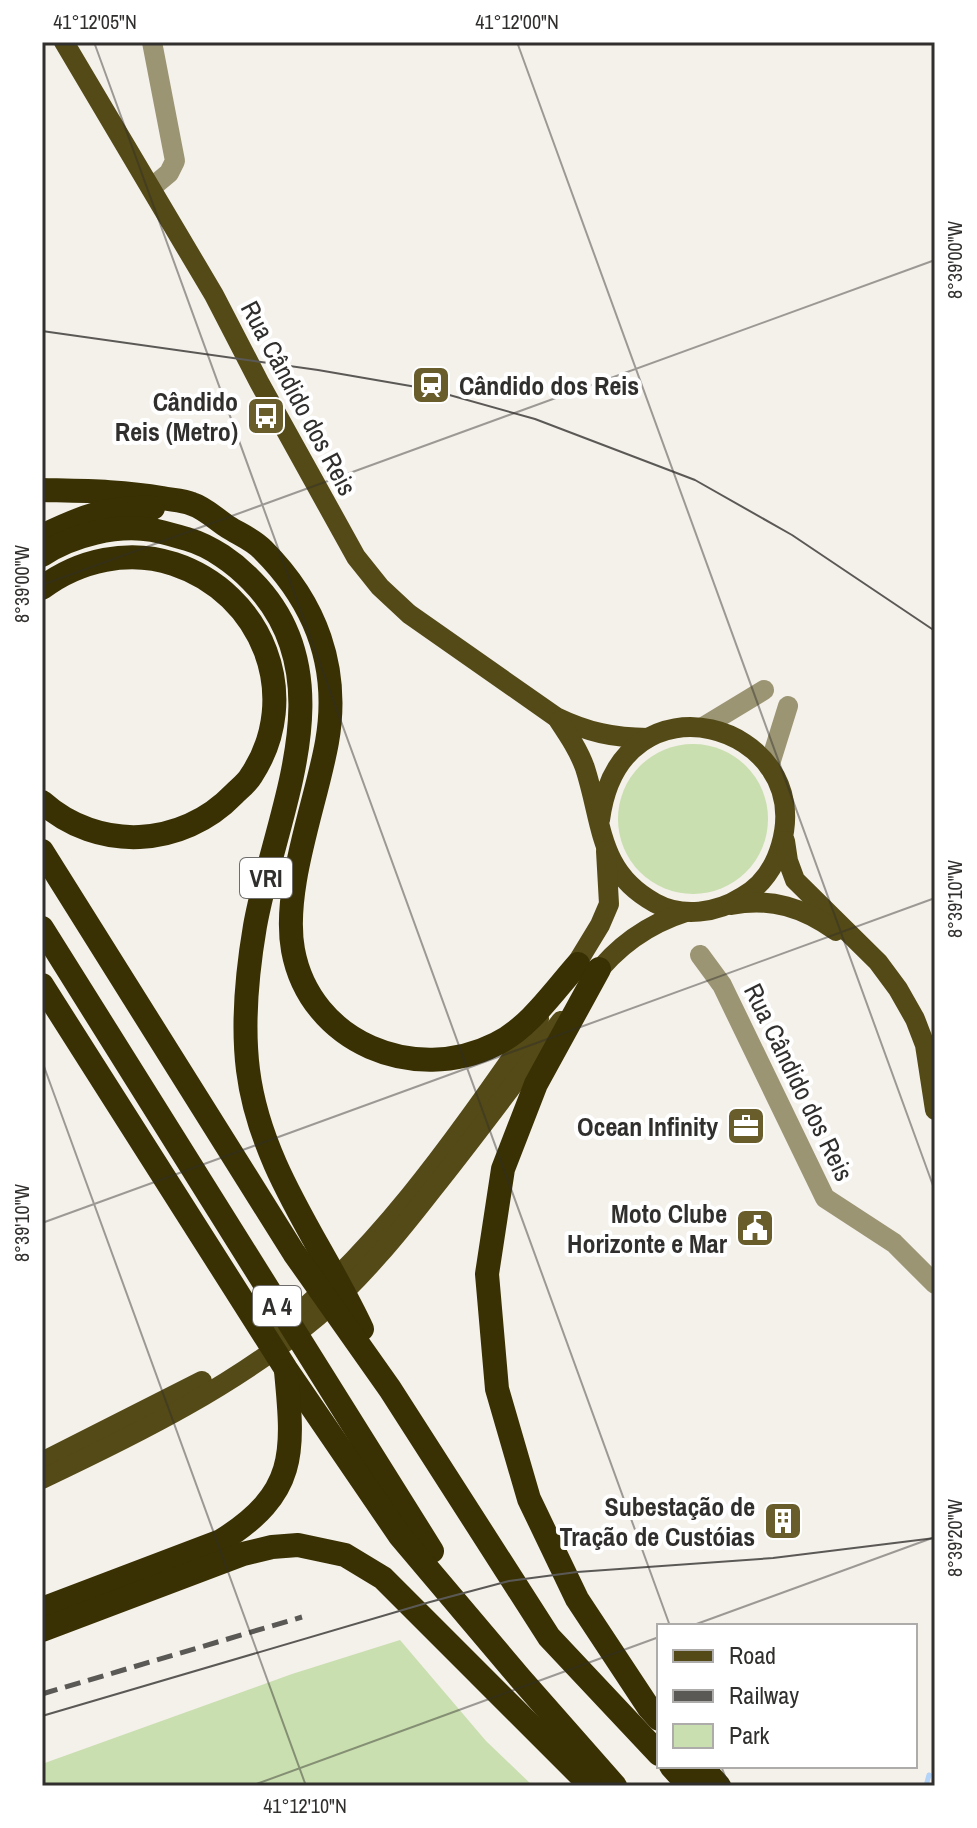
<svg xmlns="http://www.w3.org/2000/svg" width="977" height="1828" font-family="'Archivo Narrow',sans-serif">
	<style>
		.green { fill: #c9dfaf }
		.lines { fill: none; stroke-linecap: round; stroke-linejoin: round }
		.stream { stroke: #b3d3f8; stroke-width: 5 }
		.minor { stroke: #9b9574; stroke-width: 20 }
		.major { stroke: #544a17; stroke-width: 20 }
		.highway { stroke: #393103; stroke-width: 24 }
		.tram { stroke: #5b5956; stroke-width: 2 }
		.rail { stroke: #5b5956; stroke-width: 5; stroke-dasharray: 16 8; stroke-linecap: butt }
		.ticks { fill: none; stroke: #312f2d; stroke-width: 2; stroke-opacity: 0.45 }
		.labels { text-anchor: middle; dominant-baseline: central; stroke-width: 8; stroke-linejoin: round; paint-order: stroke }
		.shield { fill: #fff; stroke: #6f6d6c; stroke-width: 2 }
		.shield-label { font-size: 24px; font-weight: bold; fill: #312f2d }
		.poi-label { font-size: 26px; font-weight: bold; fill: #312f2d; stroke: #fff; text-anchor: end }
		.street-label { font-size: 26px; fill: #312f2d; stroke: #fff }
		.neatline { fill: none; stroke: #312f2d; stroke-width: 3 }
		.ticks-label { font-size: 20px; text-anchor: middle; fill: #312f2d }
	</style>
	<rect width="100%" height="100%" fill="#f4f0ea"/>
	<g class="green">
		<circle cx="693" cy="819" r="75"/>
		<path d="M 400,1640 L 486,1741 L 533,1786 L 42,1786 L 42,1764 L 292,1674 Z"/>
	</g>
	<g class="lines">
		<path class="stream" d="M 926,1786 L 929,1775"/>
		<g class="minor">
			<path d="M 151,188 L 169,173 L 175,161 L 152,42"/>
			<path d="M 703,727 L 764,690"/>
			<path d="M 769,767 L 788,706"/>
			<path d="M 700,955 L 722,985 L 825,1198 L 894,1243 L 935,1284"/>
		</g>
		<g class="major">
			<path d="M 64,42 L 214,295 L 259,382 L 356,557 L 380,587 L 409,614 L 556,717 C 587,732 614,738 648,738"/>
			<path d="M 559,721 C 569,736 579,751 585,768 C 603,824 598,872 655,903 C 682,918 717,913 742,897 C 762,886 775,866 781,845 C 816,724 620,666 600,820"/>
			<path d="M 785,841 L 788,861 L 795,880 L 878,962 L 898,989 L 915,1019 L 925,1045 L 935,1110"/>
			<path d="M 731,905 C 771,897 804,908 836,931"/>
			<path d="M 569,976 L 600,925 L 609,904 L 606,851"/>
			<path d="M 592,979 C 616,947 648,924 686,912"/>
			<path d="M 278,1330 C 385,1244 461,1130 539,1019"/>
			<path d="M 42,1462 L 202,1381"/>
			<path d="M 42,1479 C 139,1433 236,1385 318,1316 C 361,1279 397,1235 432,1190 C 476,1135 518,1078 561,1021"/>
		</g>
		<g class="highway">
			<path d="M 42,490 C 83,491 122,491 162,498 C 172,500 183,500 192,504 C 205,508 217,520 228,527 C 239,534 254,540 263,550 C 316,603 340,668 327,742 C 316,804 282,889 293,950 C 310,1043 415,1085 496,1044 C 529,1028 554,991 578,964"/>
			<path d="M 42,536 C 81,517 109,506 153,508"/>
			<path d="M 42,555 C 72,535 117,524 152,530 C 164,532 176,536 187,539 C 211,546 235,563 252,581 C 348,678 275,813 255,926 C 247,973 242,1022 248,1070 C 260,1167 322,1243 362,1329"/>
			<path d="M 42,588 C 79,560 129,549 174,564 C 262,593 304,696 251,776 C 247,783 239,789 234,794 C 182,848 98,852 42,802"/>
			<path d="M 42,851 L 294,1253 L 390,1389 L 549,1637 L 659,1754"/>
			<path d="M 42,928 L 432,1551"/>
			<path d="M 599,969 L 536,1084 L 503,1169 L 487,1274 L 497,1389 L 529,1499 L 577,1599 L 649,1708 L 659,1719"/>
			<path d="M 42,985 L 286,1369 L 400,1536 L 520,1678 L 615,1786"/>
			<path d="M 42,1609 L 221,1541 C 297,1493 294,1454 286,1371"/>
			<path d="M 42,1630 L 243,1554 L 272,1547 L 298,1545 L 345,1555 L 383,1578 L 591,1786"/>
			<path d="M 671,1766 L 689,1786"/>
			<path d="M 701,1766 L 719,1786"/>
		</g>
		<g class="tram">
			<path d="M 42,331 L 318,370 L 428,389 L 535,419 L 695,480 L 792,535 L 935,631"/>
			<path d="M 42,1716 L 430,1602 L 509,1581 L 577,1572 L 773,1558 L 935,1538"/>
		</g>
		<path class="rail" d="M 42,1694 L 302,1617"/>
	</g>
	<path class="ticks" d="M 94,42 L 670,1626M 517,42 L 935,1191M 42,585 L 935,260M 42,1061 L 306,1786M 42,1223 L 935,898M 691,1626 L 935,1537M 721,1766 L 729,1786M 251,1786 L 659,1637"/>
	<defs>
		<symbol id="station-square" viewBox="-11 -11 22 22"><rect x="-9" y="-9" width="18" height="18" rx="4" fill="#695e2b" stroke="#fff"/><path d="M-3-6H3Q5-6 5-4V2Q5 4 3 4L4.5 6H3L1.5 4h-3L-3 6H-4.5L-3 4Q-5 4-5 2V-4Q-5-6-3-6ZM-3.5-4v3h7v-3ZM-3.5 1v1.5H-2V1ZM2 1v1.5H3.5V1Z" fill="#fff"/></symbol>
		<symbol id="bus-square" viewBox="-11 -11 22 22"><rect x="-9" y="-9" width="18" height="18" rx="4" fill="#695e2b" stroke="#fff"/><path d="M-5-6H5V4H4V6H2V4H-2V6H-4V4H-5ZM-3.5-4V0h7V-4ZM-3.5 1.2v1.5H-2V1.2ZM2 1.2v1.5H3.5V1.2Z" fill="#fff"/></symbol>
		<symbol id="office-square" viewBox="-11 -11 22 22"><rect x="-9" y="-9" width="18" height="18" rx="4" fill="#695e2b" stroke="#fff"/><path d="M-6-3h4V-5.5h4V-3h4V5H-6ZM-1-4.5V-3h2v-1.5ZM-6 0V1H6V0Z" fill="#fff"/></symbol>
		<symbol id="civic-square" viewBox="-11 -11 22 22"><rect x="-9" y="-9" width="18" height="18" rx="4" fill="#695e2b" stroke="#fff"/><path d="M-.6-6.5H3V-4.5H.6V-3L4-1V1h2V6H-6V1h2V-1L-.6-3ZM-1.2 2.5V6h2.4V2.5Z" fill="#fff"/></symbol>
		<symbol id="building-square" viewBox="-11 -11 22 22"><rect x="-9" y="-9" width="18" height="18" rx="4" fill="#695e2b" stroke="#fff"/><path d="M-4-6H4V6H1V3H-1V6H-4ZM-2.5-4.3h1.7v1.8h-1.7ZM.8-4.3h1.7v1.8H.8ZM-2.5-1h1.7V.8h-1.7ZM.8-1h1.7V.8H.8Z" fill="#fff"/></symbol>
	</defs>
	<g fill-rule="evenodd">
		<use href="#station-square" x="409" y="363" width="44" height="44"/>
		<use href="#bus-square" x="244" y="394" width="44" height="44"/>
		<use href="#office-square" x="724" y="1104" width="44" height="44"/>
		<use href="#civic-square" x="733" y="1206" width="44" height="44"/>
		<use href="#building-square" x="761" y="1499" width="44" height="44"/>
	</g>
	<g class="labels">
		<g class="shield">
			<rect x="240" y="858" width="52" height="40" rx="6"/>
			<rect x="253" y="1286" width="48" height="40" rx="6"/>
		</g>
		<g class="shield-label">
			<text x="266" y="878">VRI</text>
			<text x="277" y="1306">A 4</text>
		</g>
		<g class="poi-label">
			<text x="459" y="385" text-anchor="start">Cândido dos Reis</text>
			<text x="238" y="401">Cândido<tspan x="238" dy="30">Reis (Metro)</tspan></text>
			<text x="718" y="1126">Ocean Infinity</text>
			<text x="727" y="1213">Moto Clube<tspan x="727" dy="30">Horizonte e Mar</tspan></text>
			<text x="755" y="1506">Subestação de<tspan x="755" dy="30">Tração de Custóias</tspan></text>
		</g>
		<g class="street-label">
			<text transform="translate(299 398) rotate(62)">Rua Cândido dos Reis</text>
			<text transform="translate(799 1082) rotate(64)">Rua Cândido dos Reis</text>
		</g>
	</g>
	<rect width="977" height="1828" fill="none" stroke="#ffffff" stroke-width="88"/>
	<rect x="657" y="1624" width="260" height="144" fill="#ffffff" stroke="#adacab" stroke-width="2"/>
	<rect x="673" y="1650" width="40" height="12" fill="#544a17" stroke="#adacab" stroke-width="2"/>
	<text x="729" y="1664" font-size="24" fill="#312f2d">Road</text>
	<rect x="673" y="1690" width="40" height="12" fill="#5b5956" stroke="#adacab" stroke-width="2"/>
	<text x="729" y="1704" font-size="24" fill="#312f2d">Railway</text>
	<rect x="673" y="1724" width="40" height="24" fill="#c9dfaf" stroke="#adacab" stroke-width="2"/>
	<text x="729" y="1744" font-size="24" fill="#312f2d">Park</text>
	<rect x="44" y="44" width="889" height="1740" class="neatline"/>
	<g class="ticks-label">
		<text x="95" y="29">41°12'05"N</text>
		<text x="517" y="29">41°12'00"N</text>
		<text transform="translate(955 260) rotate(-90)" y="7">8°39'00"W</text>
		<text transform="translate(22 584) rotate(-90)" y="7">8°39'00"W</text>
		<text transform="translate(955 899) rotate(-90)" y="7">8°39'10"W</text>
		<text transform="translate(22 1223) rotate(-90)" y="7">8°39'10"W</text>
		<text transform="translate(955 1538) rotate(-90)" y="7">8°39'20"W</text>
		<text x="305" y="1813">41°12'10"N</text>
	</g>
</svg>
